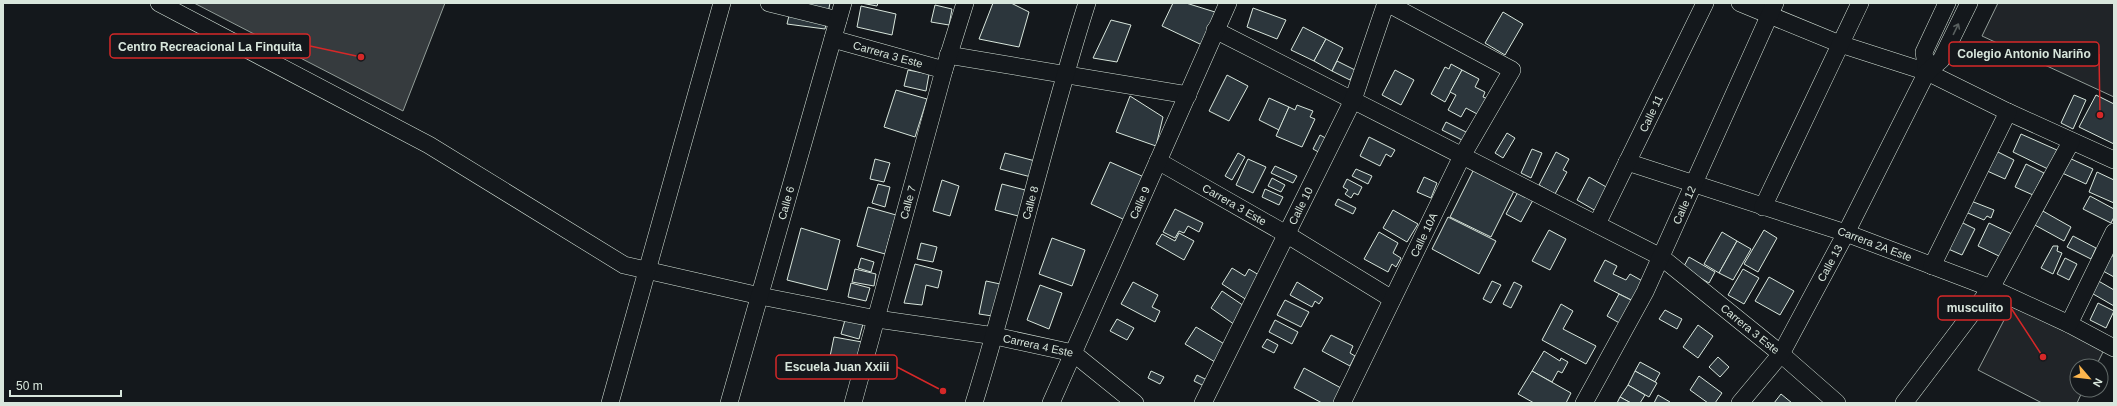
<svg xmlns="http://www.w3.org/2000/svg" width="2117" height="406" font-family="Arial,sans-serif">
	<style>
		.green { fill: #202428; stroke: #939e99 }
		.water { fill: #363b3e; stroke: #939e99 }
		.building { fill: #2c363c; stroke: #d8e6dc }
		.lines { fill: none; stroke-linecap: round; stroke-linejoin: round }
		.minor-casing { stroke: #d8e6dc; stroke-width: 18 }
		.minor { stroke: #14181c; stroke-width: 17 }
		.oneway { stroke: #59605f }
		.labels { text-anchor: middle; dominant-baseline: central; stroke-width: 3; stroke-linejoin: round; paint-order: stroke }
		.street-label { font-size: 11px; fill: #d8e6dc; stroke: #14181c }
		.leader { fill: none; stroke: #d62828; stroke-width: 1.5 }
		.callout-dot { fill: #d62828; stroke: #14181c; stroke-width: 1.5 }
		.callout { fill: #14181c; stroke: #d62828; stroke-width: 1.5 }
		.callout-label { font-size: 12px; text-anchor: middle; font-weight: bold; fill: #d8e6dc }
	</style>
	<rect width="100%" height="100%" fill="#14181c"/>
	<g class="green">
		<path d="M 1998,3 L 2114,3 L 2114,97 L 1982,36 Z"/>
		<path d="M 2014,301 L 2105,348 L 2096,366 L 2077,366 L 2077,390 L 2083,390 L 2077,403 L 2042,403 L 1978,370 Z"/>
	</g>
	<path class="water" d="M 194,3 L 445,3 L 403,111 Z"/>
	<g class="building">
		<path d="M 792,3 L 830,3 L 825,29 L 787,24 Z"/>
		<path d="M 861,3 L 878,3 L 877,6 Z"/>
		<path d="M 993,3 L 1011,3 L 1029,12 L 1019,47 L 979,39 Z"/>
		<path d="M 1173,3 L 1186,3 L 1215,12 L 1202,45 L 1162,26 Z"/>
		<path d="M 935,5 L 952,9 L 949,25 L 931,22 Z"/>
		<path d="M 861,6 L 896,14 L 892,35 L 857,27 Z"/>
		<path d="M 1253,8 L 1286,20 L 1277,39 L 1247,27 Z"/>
		<path d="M 1503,12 L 1523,24 L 1505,55 L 1485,43 Z"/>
		<path d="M 1111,20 L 1131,25 L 1117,62 L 1093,58 Z"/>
		<path d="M 1303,27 L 1326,39 L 1314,61 L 1291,50 Z"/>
		<path d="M 1326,39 L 1343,48 L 1332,71 L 1314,61 Z"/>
		<path d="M 1337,61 L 1355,70 L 1350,80 L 1332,71 Z"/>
		<path d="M 1451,64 L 1462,70 L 1445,102 L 1431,94 L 1445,67 L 1449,69 Z"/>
		<path d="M 908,70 L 929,74 L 926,91 L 904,86 Z"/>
		<path d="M 1395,70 L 1414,80 L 1401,105 L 1382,95 Z"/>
		<path d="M 1462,70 L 1479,79 L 1475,87 L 1485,92 L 1483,97 L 1488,99 L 1479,115 L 1466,108 L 1461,117 L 1448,110 L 1456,95 L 1450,92 Z"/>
		<path d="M 1227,75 L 1248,86 L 1229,121 L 1209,111 Z"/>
		<path d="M 896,90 L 927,99 L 915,137 L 884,127 Z"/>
		<path d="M 2074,95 L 2086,100 L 2073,129 L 2061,123 Z"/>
		<path d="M 2096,95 L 2114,104 L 2114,144 L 2079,127 Z"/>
		<path d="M 1130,96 L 1163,117 L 1156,146 L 1116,132 Z"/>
		<path d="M 1269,98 L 1289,107 L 1279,130 L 1259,120 Z"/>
		<path d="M 1297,105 L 1313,111 L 1310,117 L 1315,119 L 1302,147 L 1276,136 L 1289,107 L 1295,110 Z"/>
		<path d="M 1446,122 L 1472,135 L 1468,143 L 1442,130 Z"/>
		<path d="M 1507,133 L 1515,138 L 1503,158 L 1495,153 Z"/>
		<path d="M 2021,134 L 2057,150 L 2048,169 L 2013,152 Z"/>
		<path d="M 1320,135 L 1331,141 L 1324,155 L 1313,149 Z"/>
		<path d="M 1369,137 L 1395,150 L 1391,157 L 1386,154 L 1380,166 L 1360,156 Z"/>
		<path d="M 1532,149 L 1542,153 L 1531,178 L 1521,173 Z"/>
		<path d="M 1994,150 L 2014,160 L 2005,179 L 1985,170 Z"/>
		<path d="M 1556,152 L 1569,159 L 1563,170 L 1567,172 L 1555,194 L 1539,185 Z"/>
		<path d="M 1005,153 L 1039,162 L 1035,178 L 1000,169 Z"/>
		<path d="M 1238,153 L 1245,157 L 1232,180 L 1225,176 Z"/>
		<path d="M 2067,157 L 2093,169 L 2086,184 L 2060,172 Z"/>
		<path d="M 875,159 L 890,163 L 884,182 L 870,179 Z"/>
		<path d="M 1248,159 L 1266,167 L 1253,193 L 1236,185 Z"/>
		<path d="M 1110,162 L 1144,177 L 1125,220 L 1091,204 Z"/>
		<path d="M 2026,164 L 2044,173 L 2033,195 L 2015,187 Z"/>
		<path d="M 1476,165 L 1517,185 L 1491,237 L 1450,217 Z"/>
		<path d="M 1275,166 L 1297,176 L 1293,183 L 1271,173 Z"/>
		<path d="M 1356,169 L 1372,176 L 1368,184 L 1352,176 Z"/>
		<path d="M 2097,172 L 2114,180 L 2114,203 L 2089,192 Z"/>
		<path d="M 1424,177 L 1437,183 L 1431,198 L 1417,192 Z"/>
		<path d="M 1589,177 L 1608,188 L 1596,211 L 1577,200 Z"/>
		<path d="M 1272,178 L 1285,185 L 1281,192 L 1268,186 Z"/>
		<path d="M 1347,179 L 1362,187 L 1358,195 L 1354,193 L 1351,198 L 1345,194 L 1348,190 L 1343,187 Z"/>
		<path d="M 942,180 L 959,186 L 950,216 L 933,211 Z"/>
		<path d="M 878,184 L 890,187 L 885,207 L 872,203 Z"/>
		<path d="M 1002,184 L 1029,191 L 1022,217 L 995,210 Z"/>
		<path d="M 1265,189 L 1283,197 L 1279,205 L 1262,197 Z"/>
		<path d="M 1518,192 L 1533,200 L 1521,222 L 1506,214 Z"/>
		<path d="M 2090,196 L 2114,209 L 2114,217 L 2111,223 L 2083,209 Z"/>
		<path d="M 1338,199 L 1356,208 L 1353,214 L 1335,205 Z"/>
		<path d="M 1966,199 L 1994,210 L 1991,218 L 1987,216 L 1984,220 L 1961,210 Z"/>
		<path d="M 868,207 L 896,215 L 885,254 L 857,246 Z"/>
		<path d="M 1175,209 L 1203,223 L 1199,232 L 1188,226 L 1184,233 L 1179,231 L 1175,238 L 1163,232 Z"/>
		<path d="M 1393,210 L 1418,224 L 1407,242 L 1383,228 Z"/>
		<path d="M 2041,210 L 2071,227 L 2064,241 L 2033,224 Z"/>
		<path d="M 1448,217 L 1496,241 L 1479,274 L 1432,249 Z"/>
		<path d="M 1959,221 L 1975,229 L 1962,255 L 1946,248 Z"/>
		<path d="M 1989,223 L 2012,234 L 2001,257 L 1978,246 Z"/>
		<path d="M 801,228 L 840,240 L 827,290 L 787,280 Z"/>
		<path d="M 1549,230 L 1566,239 L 1550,270 L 1532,261 Z"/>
		<path d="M 1764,230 L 1777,238 L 1758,272 L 1744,264 Z"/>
		<path d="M 1379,232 L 1398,243 L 1393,253 L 1401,258 L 1396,267 L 1392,264 L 1388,272 L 1364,259 Z"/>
		<path d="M 1722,232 L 1737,241 L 1719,273 L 1704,264 Z"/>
		<path d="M 1179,233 L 1194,241 L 1184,260 L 1156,244 L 1162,234 L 1175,241 Z"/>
		<path d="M 2073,236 L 2096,248 L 2091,259 L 2067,247 Z"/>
		<path d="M 1052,238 L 1085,250 L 1072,286 L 1039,274 Z"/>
		<path d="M 1737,241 L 1751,249 L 1733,280 L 1719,273 Z"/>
		<path d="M 921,243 L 937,247 L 933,262 L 917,259 Z"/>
		<path d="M 2053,246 L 2058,246 L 2057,251 L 2062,253 L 2053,274 L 2041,268 Z"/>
		<path d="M 2111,255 L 2114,257 L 2114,277 L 2103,271 Z"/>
		<path d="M 1689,257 L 1715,272 L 1709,283 L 1683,268 Z"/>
		<path d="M 861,258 L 874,262 L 871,272 L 858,268 Z"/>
		<path d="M 2065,258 L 2077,264 L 2069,280 L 2057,274 Z"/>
		<path d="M 1605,260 L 1617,266 L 1613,274 L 1626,280 L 1630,274 L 1646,283 L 1635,302 L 1594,281 Z"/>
		<path d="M 915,264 L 942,271 L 938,288 L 926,285 L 922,305 L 904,303 Z"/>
		<path d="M 1232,268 L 1245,276 L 1249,269 L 1259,275 L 1250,302 L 1222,284 Z"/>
		<path d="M 855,269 L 876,274 L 874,286 L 852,282 Z"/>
		<path d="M 1743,269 L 1759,278 L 1744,304 L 1728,295 Z"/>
		<path d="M 1769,277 L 1794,291 L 1780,315 L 1755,301 Z"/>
		<path d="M 2095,279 L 2114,290 L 2114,306 L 2088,291 Z"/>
		<path d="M 986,281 L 1005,285 L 999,317 L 979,314 Z"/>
		<path d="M 1492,281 L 1501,285 L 1491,303 L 1483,299 Z"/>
		<path d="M 1133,282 L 1158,295 L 1152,307 L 1160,311 L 1155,322 L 1121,304 Z"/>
		<path d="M 1297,282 L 1323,298 L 1319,304 L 1315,301 L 1312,307 L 1290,295 Z"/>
		<path d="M 1514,282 L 1522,286 L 1511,308 L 1503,304 Z"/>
		<path d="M 851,283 L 870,288 L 866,301 L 848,297 Z"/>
		<path d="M 1040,285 L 1062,293 L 1049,329 L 1027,320 Z"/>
		<path d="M 1222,291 L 1247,308 L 1235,325 L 1211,308 Z"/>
		<path d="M 1619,294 L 1635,302 L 1623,325 L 1607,316 Z"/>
		<path d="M 1285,300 L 1309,312 L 1301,327 L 1277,315 Z"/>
		<path d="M 2098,303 L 2114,311 L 2106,328 L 2090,320 Z"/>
		<path d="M 1561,304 L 1573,311 L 1563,329 L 1596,346 L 1586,364 L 1542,340 Z"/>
		<path d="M 1665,310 L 1682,319 L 1677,329 L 1659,319 Z"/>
		<path d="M 1117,319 L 1134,328 L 1127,340 L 1110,331 Z"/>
		<path d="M 845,320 L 863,324 L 859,339 L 841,334 Z"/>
		<path d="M 1275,320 L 1298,332 L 1292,344 L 1269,332 Z"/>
		<path d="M 1698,325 L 1713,336 L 1698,358 L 1683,347 Z"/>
		<path d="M 1196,327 L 1226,345 L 1215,362 L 1185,344 Z"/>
		<path d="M 1331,335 L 1353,346 L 1350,353 L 1355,356 L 1350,366 L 1322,351 Z"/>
		<path d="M 834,337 L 862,342 L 854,379 L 826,376 Z"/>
		<path d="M 1267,339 L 1278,345 L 1274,353 L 1262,347 Z"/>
		<path d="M 1544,351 L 1560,361 L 1561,358 L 1568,362 L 1562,373 L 1558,371 L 1552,382 L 1532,371 Z"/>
		<path d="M 1718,357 L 1729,367 L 1720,377 L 1709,367 Z"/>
		<path d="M 1640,362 L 1660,373 L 1655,382 L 1635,371 Z"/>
		<path d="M 1304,368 L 1341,388 L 1333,403 L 1322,403 L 1294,388 Z"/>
		<path d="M 1151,371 L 1164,377 L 1160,384 L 1148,378 Z"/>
		<path d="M 1532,371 L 1571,393 L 1566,403 L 1534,403 L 1518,394 Z"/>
		<path d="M 1635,371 L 1657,383 L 1649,397 L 1628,385 Z"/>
		<path d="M 1197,375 L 1209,381 L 1206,387 L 1194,381 Z"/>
		<path d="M 1699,376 L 1722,393 L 1715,403 L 1708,403 L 1690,390 Z"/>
		<path d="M 1628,385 L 1645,395 L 1640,403 L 1631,403 L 1620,397 Z"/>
		<path d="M 1781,394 L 1792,403 L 1774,403 Z"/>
		<path d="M 1658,395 L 1670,402 L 1670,403 L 1654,403 Z"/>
		<path d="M 1620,397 L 1631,403 L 1617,403 Z"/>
	</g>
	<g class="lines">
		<defs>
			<g id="minor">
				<path id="s1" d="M 159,3 L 429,145 L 624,265 L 760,296 L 877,319 L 995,336 L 1073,353 L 1135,403"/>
				<path d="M 769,3 L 838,20"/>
				<path d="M 1740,3 L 1840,44 L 1927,72 L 2008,112 L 2114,160"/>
				<path id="s2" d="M 1215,30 L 1661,257 L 1781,354 L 1837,403"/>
				<path id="s3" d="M 833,39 L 944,70"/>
				<path d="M 948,55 L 1188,95"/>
				<path d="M 1927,72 L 1924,52 L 1947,3"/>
				<path id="s4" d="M 1158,161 L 1286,234 L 1392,299"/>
				<path id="s5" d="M 1627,162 L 1846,233 L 1991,288 L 2069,324 L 2114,348"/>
				<path d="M 1763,207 L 1860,3"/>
				<path id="s6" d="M 1597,224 L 1705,3"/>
				<path d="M 1932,266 L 2008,112"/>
				<path d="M 2069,324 L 2114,232"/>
				<path d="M 610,403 L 722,3"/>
				<path id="s7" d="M 729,403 L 843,3"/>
				<path id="s8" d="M 853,403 L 944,70 L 965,3"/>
				<path id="s9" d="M 974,403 C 1015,271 1045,135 1087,3"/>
				<path id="s10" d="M 1051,403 L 1228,3"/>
				<path id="s11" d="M 1203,403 L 1353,100 L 1386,3"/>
				<path id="s12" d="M 1342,403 L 1462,156 L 1512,70 L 1387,3"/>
				<path id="s13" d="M 1584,403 L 1645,292 L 1775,3"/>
				<path id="s14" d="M 1740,403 L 1781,354 L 1846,233 L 1927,72 L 1941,60 L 1969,3"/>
				<path d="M 1904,403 L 1991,288 L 2071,142"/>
			</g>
		</defs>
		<use href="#minor" class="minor-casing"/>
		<use href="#minor" class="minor"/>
	</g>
	<defs><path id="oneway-shaft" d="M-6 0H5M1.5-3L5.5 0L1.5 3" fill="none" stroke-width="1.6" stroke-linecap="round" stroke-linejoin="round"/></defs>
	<use class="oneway" href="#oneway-shaft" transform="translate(1956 29) rotate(-64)"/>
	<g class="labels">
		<g class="street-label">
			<text stroke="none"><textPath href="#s3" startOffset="57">Carrera 3 Este</textPath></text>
			<text stroke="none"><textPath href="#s6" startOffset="123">Calle 11</textPath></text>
			<text stroke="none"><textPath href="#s7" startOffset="208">Calle 6</textPath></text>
			<text stroke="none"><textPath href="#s8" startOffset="208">Calle 7</textPath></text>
			<text stroke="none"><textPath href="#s9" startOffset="208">Calle 8</textPath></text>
			<text stroke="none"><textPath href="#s10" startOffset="219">Calle 9</textPath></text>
			<text stroke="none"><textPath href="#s4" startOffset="88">Carrera 3 Este</textPath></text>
			<text stroke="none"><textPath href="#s13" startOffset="222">Calle 12</textPath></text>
			<text stroke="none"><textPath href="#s11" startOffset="220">Calle 10</textPath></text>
			<text stroke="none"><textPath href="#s12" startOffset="187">Calle 10A</textPath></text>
			<text stroke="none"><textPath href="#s5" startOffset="261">Carrera 2A Este</textPath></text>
			<text stroke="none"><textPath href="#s14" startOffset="167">Calle 13</textPath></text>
			<text stroke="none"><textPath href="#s2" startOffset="615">Carrera 3 Este</textPath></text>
			<text stroke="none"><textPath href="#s1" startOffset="956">Carrera 4 Este</textPath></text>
		</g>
	</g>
	<path class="leader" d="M361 57L310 46M2100 115L2099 54M2043 357L2011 308M943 391L897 367"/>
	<g class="callout-dot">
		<circle cx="361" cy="57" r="4"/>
		<circle cx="2100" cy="115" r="4"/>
		<circle cx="2043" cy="357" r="4"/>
		<circle cx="943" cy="391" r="4"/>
	</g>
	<g class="callout">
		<rect x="110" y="34" width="200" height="24" rx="4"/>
		<rect x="1949" y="42" width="150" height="24" rx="4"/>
		<rect x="1938" y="296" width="73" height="24" rx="4"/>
		<rect x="776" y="355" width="121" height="24" rx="4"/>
	</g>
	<g class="callout-label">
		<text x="210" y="51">Centro Recreacional La Finquita</text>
		<text x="2024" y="58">Colegio Antonio Nariño</text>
		<text x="1975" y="312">musculito</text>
		<text x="837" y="371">Escuela Juan Xxiii</text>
	</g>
	<rect width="2117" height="406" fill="none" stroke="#d8e6dc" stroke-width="8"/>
	<g transform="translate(2089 378) rotate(118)"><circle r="19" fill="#14181c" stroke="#626a69"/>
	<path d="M0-3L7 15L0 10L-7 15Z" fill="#ffb74d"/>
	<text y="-6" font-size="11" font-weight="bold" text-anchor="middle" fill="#d8e6dc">N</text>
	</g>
	<path d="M10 390v6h111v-6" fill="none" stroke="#d8e6dc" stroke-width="2"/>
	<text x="16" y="390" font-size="12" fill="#d8e6dc" stroke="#14181c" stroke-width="3" paint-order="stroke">50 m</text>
</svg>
